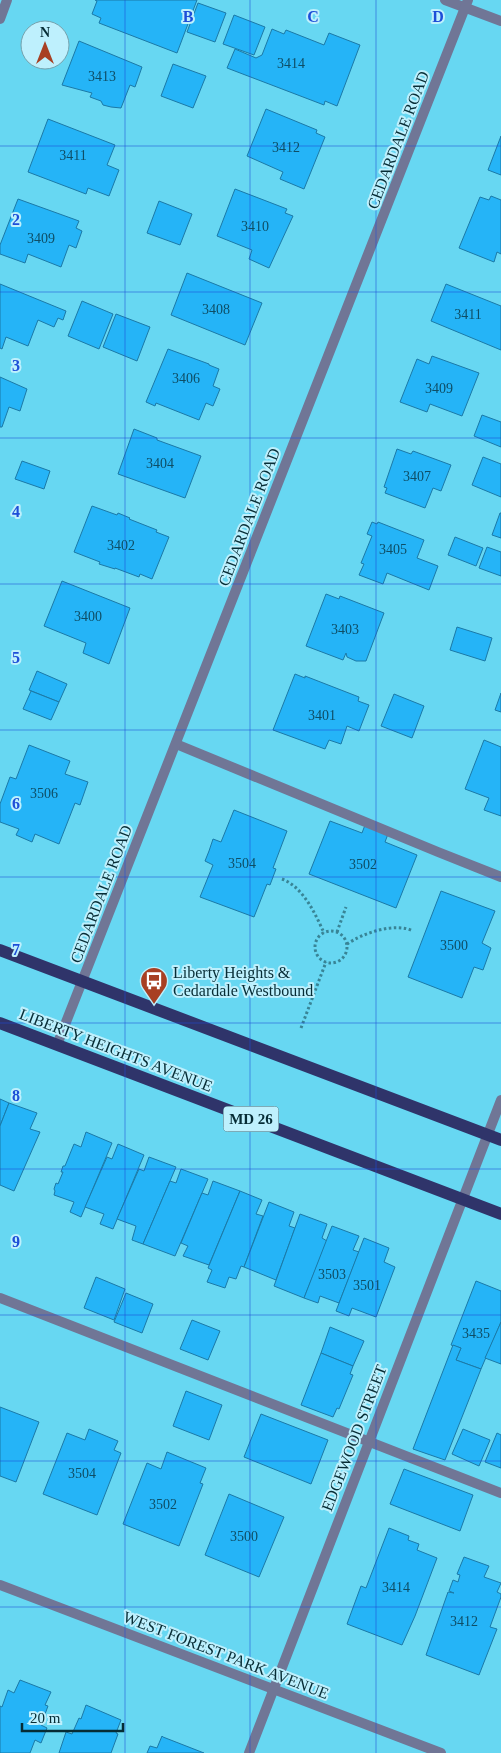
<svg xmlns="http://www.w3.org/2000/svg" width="501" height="1753" font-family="'Times New Roman',serif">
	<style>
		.building { fill: #25b4f7; stroke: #1b79a7 }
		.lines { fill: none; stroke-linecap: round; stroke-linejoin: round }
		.path { stroke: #388496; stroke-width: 3; stroke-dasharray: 2.5 2.5; stroke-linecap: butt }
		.service { stroke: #707696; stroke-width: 10 }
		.minor { stroke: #707696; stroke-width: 10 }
		.tertiary { stroke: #707696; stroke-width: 10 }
		.primary { stroke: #2f346a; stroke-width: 12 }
		.grid { fill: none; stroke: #1d4ed8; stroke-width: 1; stroke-opacity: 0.55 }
		.labels { text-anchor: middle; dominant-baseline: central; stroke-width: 4; stroke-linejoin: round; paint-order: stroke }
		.number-label { font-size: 14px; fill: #0e4e66 }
		.shield { fill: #bef0fd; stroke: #3d6771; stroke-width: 1 }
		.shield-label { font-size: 15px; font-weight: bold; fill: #062c35 }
		.street-label { font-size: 16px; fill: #062c35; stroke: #bef0fd }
		.poi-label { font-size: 16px; fill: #062c35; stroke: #bef0fd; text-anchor: start }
		.grid-label { font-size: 16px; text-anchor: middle; font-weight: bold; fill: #1d4ed8; stroke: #bef0fd; stroke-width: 4; stroke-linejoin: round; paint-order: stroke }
	</style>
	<rect width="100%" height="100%" fill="#67d7f2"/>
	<g class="building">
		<path d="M 95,0 L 197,0 L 177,53 L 99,23 L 101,18 L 92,14 L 97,1 Z"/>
		<path d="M 198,3 L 226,13 L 215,42 L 187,32 Z"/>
		<path d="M 234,15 L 265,27 L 254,55 L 223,44 Z"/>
		<path d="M 272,29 L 284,34 L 286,30 L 324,45 L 329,33 L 360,45 L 337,106 L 325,101 L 324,105 L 227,68 L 235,49 L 256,58 L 262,55 Z"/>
		<path d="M 79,41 L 142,67 L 135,87 L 130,85 L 121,108 L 111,107 L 103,105 L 101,101 L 90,97 L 92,93 L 62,85 Z"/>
		<path d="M 173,64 L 206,76 L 193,108 L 161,96 Z"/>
		<path d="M 266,109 L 317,130 L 316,133 L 325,137 L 304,189 L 280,179 L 283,172 L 247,156 Z"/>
		<path d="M 48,119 L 115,145 L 107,165 L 119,170 L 109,196 L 88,188 L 86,194 L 28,172 Z"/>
		<path d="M 501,136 L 501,175 L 488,170 Z"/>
		<path d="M 235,189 L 287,209 L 285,213 L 293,216 L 269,268 L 249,259 L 252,250 L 217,236 Z"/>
		<path d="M 491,196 L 501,200 L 501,254 L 497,252 L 494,262 L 459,248 L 480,197 L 489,200 Z"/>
		<path d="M 18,199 L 79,221 L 76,228 L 82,231 L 76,248 L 69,245 L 61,267 L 28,254 L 25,263 L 0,254 L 0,245 Z"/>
		<path d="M 159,201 L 192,214 L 180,245 L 147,233 Z"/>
		<path d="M 187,273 L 262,303 L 245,345 L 171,315 Z"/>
		<path d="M 0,284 L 66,311 L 63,320 L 58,318 L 54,327 L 38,320 L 28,346 L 6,337 L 2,349 L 0,348 Z"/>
		<path d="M 446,284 L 501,306 L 501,350 L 431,321 Z"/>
		<path d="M 82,301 L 113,314 L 99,349 L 68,336 Z"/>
		<path d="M 116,314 L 150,327 L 137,361 L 103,347 Z"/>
		<path d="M 168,349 L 209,364 L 209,365 L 219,369 L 213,386 L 220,389 L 213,406 L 206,403 L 199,420 L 156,403 L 155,406 L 146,402 Z"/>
		<path d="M 432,356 L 479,373 L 462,416 L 430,404 L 427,412 L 400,402 L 417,359 L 429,364 Z"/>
		<path d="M 0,377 L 27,389 L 20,411 L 9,407 L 2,427 L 0,427 Z"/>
		<path d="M 482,415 L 501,422 L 501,447 L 474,436 Z"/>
		<path d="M 134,429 L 157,438 L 157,440 L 201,456 L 185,498 L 118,474 Z"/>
		<path d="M 397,449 L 411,454 L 413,451 L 451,465 L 441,491 L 433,488 L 425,508 L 385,493 L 387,488 L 384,487 Z"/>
		<path d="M 483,457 L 501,464 L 501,497 L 472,485 Z"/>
		<path d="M 22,461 L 50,471 L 44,489 L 15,479 Z"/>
		<path d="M 92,506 L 117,515 L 118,513 L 130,518 L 129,519 L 157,530 L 156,532 L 169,537 L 152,579 L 140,574 L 139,577 L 115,568 L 115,569 L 99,564 L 100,562 L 74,552 Z"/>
		<path d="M 500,513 L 501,513 L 501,538 L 492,535 Z"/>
		<path d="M 372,522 L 377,524 L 378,522 L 424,540 L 417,558 L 438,566 L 429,590 L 387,573 L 383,584 L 359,575 L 364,564 L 361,563 L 372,536 L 367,534 Z"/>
		<path d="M 455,537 L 483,548 L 476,566 L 448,555 Z"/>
		<path d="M 487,547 L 501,552 L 501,576 L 479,568 Z"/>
		<path d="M 62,581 L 130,608 L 109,664 L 83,653 L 86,643 L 44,626 Z"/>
		<path d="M 326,594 L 339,599 L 340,596 L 384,613 L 366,661 L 356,661 L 347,657 L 346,653 L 343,660 L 306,646 Z"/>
		<path d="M 457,627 L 492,638 L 485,661 L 450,650 Z"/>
		<path d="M 37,671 L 67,684 L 59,702 L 29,690 Z"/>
		<path d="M 295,674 L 305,678 L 305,676 L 359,697 L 358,701 L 369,705 L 359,731 L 347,726 L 341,744 L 329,740 L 325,749 L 273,730 Z"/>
		<path d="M 31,691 L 59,702 L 51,720 L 23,709 Z"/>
		<path d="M 501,693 L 501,712 L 495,710 Z"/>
		<path d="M 394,694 L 424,706 L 412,738 L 381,726 Z"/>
		<path d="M 484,740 L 501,747 L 501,816 L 484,810 L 489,798 L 465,789 Z"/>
		<path d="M 29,745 L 70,761 L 65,774 L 88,782 L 80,805 L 75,803 L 59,844 L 35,834 L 32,842 L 16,835 L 19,829 L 0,822 L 0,804 L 10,777 L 16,779 Z"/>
		<path d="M 234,810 L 287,831 L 273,868 L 276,869 L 270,885 L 267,884 L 254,917 L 200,897 L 213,865 L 205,861 L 209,851 L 213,839 L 221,842 Z"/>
		<path d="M 330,821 L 362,833 L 365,825 L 388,834 L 385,842 L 417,855 L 396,908 L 309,874 Z"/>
		<path d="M 441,891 L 495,911 L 482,943 L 491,948 L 483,970 L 474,967 L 462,998 L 408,977 Z"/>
		<path d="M 0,1099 L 9,1103 L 0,1126 Z"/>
		<path d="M 9,1103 L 37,1113 L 30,1129 L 40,1132 L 14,1191 L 0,1185 L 0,1126 Z"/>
		<path d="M 86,1132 L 112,1143 L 81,1217 L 70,1212 L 74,1202 L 54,1195 L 55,1191 L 54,1189 L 56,1183 L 58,1184 L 63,1172 L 61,1172 L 63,1166 L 65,1166 L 74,1144 L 81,1147 Z"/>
		<path d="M 118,1144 L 144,1155 L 113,1229 L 100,1224 L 104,1214 L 85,1207 L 107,1157 L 112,1159 Z"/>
		<path d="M 149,1157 L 176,1167 L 143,1244 L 132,1240 L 136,1226 L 117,1219 L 139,1169 L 144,1171 Z"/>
		<path d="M 181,1169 L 208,1179 L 175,1256 L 143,1244 L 170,1181 L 176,1183 Z"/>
		<path d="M 213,1181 L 240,1191 L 209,1265 L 183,1256 L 188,1246 L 181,1243 L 202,1193 L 208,1195 Z"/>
		<path d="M 240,1191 L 262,1200 L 256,1214 L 263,1216 L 244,1267 L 241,1266 L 236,1279 L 229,1277 L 225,1288 L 207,1282 L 212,1270 L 208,1268 Z"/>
		<path d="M 269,1202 L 294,1212 L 289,1226 L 295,1228 L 276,1280 L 244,1267 Z"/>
		<path d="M 300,1214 L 327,1224 L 322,1238 L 327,1241 L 304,1298 L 274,1286 Z"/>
		<path d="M 332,1226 L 359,1236 L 353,1250 L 359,1252 L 339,1303 L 320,1296 L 318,1303 L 304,1298 Z"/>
		<path d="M 364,1238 L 389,1248 L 384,1262 L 395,1267 L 376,1317 L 352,1308 L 349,1316 L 336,1311 Z"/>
		<path d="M 96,1277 L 125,1289 L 114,1320 L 84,1308 Z"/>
		<path d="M 476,1281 L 501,1291 L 501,1322 L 481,1369 L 456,1360 L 461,1348 L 451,1345 Z"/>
		<path d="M 126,1293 L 153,1304 L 142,1333 L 114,1322 Z"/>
		<path d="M 192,1320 L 220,1331 L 208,1360 L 180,1349 Z"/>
		<path d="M 501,1322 L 501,1364 L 485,1358 Z"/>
		<path d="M 330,1327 L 364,1341 L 353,1366 L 321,1353 Z"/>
		<path d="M 453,1345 L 461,1348 L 456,1360 L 481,1369 L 445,1460 L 413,1449 Z"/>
		<path d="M 321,1353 L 353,1366 L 350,1374 L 353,1375 L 339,1409 L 337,1408 L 333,1417 L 301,1405 Z"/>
		<path d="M 186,1391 L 222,1405 L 209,1440 L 173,1426 Z"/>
		<path d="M 0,1407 L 39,1422 L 16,1482 L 0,1476 Z"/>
		<path d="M 261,1414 L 328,1440 L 311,1484 L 244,1457 Z"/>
		<path d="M 89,1429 L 118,1441 L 114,1450 L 121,1453 L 97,1515 L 43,1494 L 67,1433 L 85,1440 Z"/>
		<path d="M 463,1429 L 490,1440 L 479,1466 L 452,1454 Z"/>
		<path d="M 497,1433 L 501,1435 L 501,1468 L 485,1462 Z"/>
		<path d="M 167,1452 L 206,1468 L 200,1483 L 203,1484 L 179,1546 L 123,1524 L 147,1463 L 161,1469 Z"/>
		<path d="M 404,1469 L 473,1495 L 460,1531 L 390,1504 Z"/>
		<path d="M 229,1494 L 284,1517 L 259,1577 L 205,1555 Z"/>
		<path d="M 389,1528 L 409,1536 L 408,1540 L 419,1544 L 417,1550 L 437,1558 L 415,1616 L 402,1645 L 347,1624 L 361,1586 L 366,1588 Z"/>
		<path d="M 464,1557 L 489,1566 L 484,1577 L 501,1583 L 497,1592 L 501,1594 L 501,1597 L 490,1627 L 497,1629 L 479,1675 L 426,1655 L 448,1592 L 454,1593 L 449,1591 L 453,1580 L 458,1582 L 460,1575 L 457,1574 Z"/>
		<path d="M 20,1680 L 51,1692 L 45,1705 L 48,1706 L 41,1725 L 47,1728 L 41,1743 L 35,1740 L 30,1753 L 0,1753 L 0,1706 L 2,1707 L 8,1690 L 14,1693 Z"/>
		<path d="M 86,1705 L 121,1720 L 116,1733 L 118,1734 L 111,1753 L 59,1753 L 66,1732 L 72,1734 L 79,1718 L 81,1719 Z"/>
		<path d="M 162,1736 L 163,1737 L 204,1753 L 147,1753 L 150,1746 L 157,1748 Z"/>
	</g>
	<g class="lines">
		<g class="path">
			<path d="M 282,879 C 303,887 315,913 324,933"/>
			<circle cx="331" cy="947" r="16"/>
			<path d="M 337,932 L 346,907"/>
			<path d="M 347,944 C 363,933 395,922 413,931"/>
			<path d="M 301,1028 L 326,962"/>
		</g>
		<g class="service">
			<path d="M 176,744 L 438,852 L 501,877"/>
			<path d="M 0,1298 L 501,1493"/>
		</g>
		<g class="minor">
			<path d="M 445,0 L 501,21"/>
			<path d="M 57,1045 L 468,0"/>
			<path d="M 0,1585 L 441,1753"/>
			<path d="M 249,1753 L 501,1100"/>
		</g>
		<path class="tertiary" d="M 0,19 L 7,0"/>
		<g class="primary">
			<path d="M 0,950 L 501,1140"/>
			<path d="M 0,1023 L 501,1214"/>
		</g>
	</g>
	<path class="grid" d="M 125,0 L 125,1753M 250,0 L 250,1753M 376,0 L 376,1753M 0,146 L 501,146M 0,292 L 501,292M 0,438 L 501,438M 0,584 L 501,584M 0,730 L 501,730M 0,877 L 501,877M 0,1023 L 501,1023M 0,1169 L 501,1169M 0,1315 L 501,1315M 0,1461 L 501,1461M 0,1607 L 501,1607"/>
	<defs>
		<symbol id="bus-pin" viewBox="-11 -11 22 30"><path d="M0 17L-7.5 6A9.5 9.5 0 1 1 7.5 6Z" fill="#a84023" stroke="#bef0fd"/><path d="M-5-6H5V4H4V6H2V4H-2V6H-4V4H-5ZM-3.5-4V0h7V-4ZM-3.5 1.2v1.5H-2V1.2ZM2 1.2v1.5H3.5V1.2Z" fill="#fff"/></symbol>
	</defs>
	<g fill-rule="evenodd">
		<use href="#bus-pin" x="138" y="965" width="32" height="43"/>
	</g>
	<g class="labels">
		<g class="number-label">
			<text x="291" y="63">3414</text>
			<text x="102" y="76">3413</text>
			<text x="286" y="147">3412</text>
			<text x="73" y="155">3411</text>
			<text x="255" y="226">3410</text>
			<text x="41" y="238">3409</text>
			<text x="216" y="309">3408</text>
			<text x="468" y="314">3411</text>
			<text x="186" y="378">3406</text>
			<text x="439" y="388">3409</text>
			<text x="160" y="463">3404</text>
			<text x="417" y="476">3407</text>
			<text x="121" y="545">3402</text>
			<text x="393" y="549">3405</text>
			<text x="88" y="616">3400</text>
			<text x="345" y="629">3403</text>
			<text x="322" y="715">3401</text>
			<text x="44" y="793">3506</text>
			<text x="242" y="863">3504</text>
			<text x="363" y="864">3502</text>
			<text x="454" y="945">3500</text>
			<text x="332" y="1274">3503</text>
			<text x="367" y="1285">3501</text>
			<text x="476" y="1333">3435</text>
			<text x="82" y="1473">3504</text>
			<text x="163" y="1504">3502</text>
			<text x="244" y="1536">3500</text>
			<text x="396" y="1587">3414</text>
			<text x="464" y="1621">3412</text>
		</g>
		<rect class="shield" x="223.5" y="1106.5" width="55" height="25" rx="4"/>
		<g class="shield-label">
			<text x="251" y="1119">MD 26</text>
		</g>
		<g class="street-label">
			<text transform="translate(398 140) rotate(-69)">CEDARDALE ROAD</text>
			<text transform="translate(249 517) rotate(-69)">CEDARDALE ROAD</text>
			<text transform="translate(101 894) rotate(-69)">CEDARDALE ROAD</text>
			<text transform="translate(116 1050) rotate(21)">LIBERTY HEIGHTS AVENUE</text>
			<text transform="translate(354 1438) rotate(-69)">EDGEWOOD STREET</text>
			<text transform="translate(226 1655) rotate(21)">WEST FOREST PARK AVENUE</text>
		</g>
		<g class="poi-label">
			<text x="173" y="972">Liberty Heights &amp;<tspan x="173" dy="18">Cedardale Westbound</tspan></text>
		</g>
	</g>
	<g class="grid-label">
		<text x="188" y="22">B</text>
		<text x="313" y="22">C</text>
		<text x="438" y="22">D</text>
		<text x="16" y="225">2</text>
		<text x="16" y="371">3</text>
		<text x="16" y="517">4</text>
		<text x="16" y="663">5</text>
		<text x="16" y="809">6</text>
		<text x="16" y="955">7</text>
		<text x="16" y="1101">8</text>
		<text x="16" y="1247">9</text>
	</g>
	<g transform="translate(45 45)"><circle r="24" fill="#bef0fd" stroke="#74a2ad"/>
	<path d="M0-4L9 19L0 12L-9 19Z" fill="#a84023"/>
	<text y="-8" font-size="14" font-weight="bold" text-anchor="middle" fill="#062c35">N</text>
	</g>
	<path d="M22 1723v8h101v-8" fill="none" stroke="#062c35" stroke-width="2.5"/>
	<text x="30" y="1723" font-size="15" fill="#062c35" stroke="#bef0fd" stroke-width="4" paint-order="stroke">20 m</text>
</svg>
